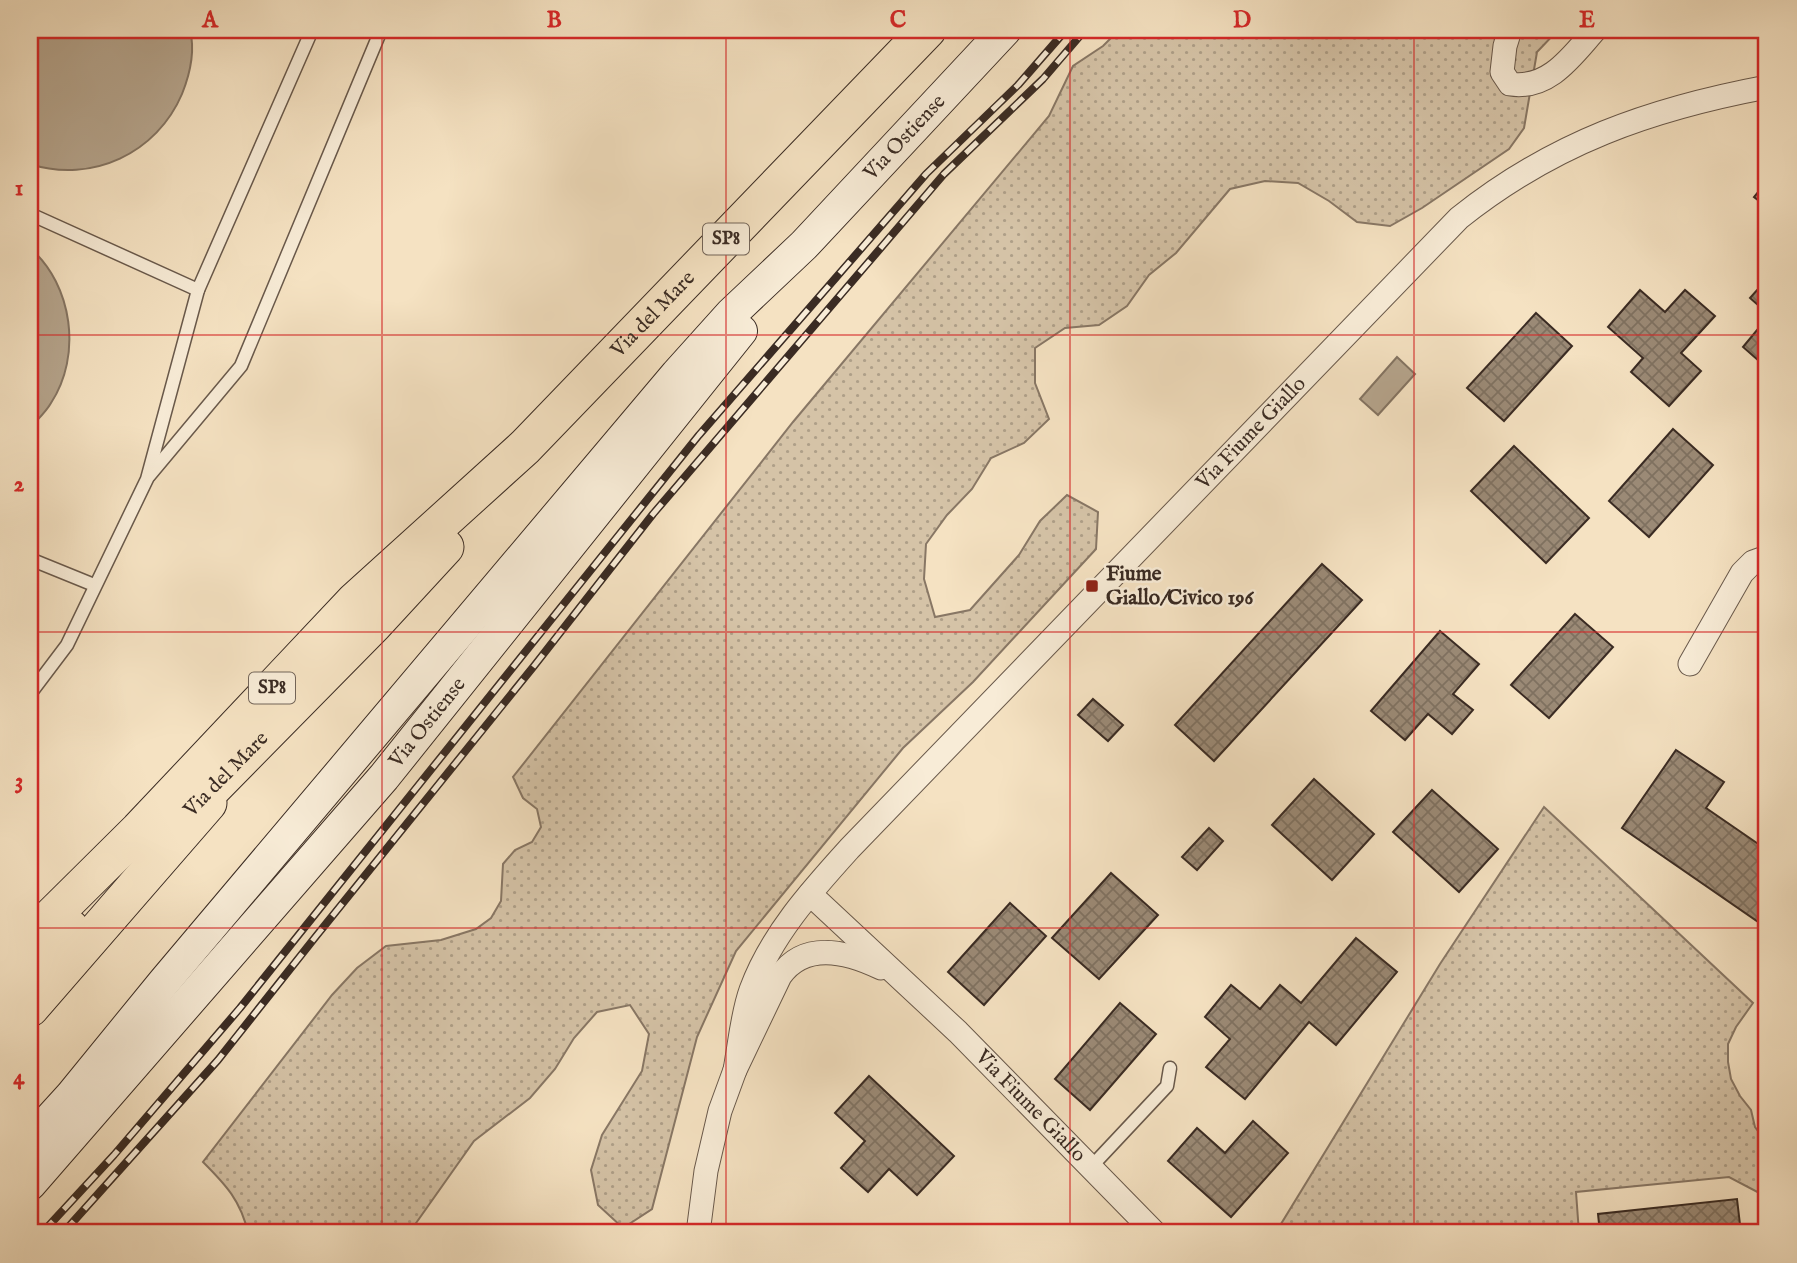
<svg xmlns="http://www.w3.org/2000/svg" width="1797" height="1263" font-family="'IM FELL English',serif">
	<style>
		.grass { fill: url(#grass-dots); stroke: #887765; stroke-width: 2 }
		.water { fill: #b5a48c; stroke: #847462; stroke-width: 2 }
		.building { fill: url(#building-cross-hatch); stroke: #3a2b23; stroke-width: 2 }
		.lines { fill: none; stroke-linecap: round; stroke-linejoin: round }
		.service-casing { stroke: #69594b; stroke-width: 15 }
		.minor-casing { stroke: #69594b; stroke-width: 25 }
		.secondary-casing { stroke: #3a2b23; stroke-width: 34 }
		.primary-casing { stroke: #3a2b23; stroke-width: 39 }
		.service { stroke: #f8ecd7; stroke-width: 12 }
		.minor { stroke: #f8ecd7; stroke-width: 23 }
		.secondary { stroke: #f8ecd7; stroke-width: 32 }
		.primary { stroke: #f5e2c2; stroke-width: 37 }
		.rail-casing { stroke: #3a2b23; stroke-width: 8 }
		.rail { stroke: #f8ecd7; stroke-width: 5; stroke-dasharray: 16; stroke-linecap: butt }
		.grid { fill: none; stroke: #d62828; stroke-width: 2; stroke-opacity: 0.55 }
		.poi-dot { fill: #8f2418; stroke: #f8ecd7; stroke-width: 2.5 }
		.labels { text-anchor: middle; dominant-baseline: central; stroke-width: 5; stroke-linejoin: round; paint-order: stroke }
		.shield { fill: #f8ecd7; stroke: #736559; stroke-width: 2 }
		.shield-label { font-size: 19px; font-weight: bold; fill: #3a2b23 }
		.street-label { font-size: 21px; fill: #3a2b23; stroke: #f8ecd7 }
		.poi-label { font-size: 21px; font-weight: bold; fill: #3a2b23; stroke: #f8ecd7; text-anchor: start }
		.neatline { fill: none; stroke: #d62828; stroke-width: 2.5 }
		.grid-label { font-size: 23px; text-anchor: middle; font-weight: bold; fill: #d62828 }
	</style>
	<defs>
		<pattern id="grass-dots" width="8" height="8" patternUnits="userSpaceOnUse" patternTransform="scale(1.75)"><rect width="8" height="8" fill="#d5c3a7"/><path d="M2 2h.1M6 6h.1" fill="none" stroke="#ae9f88" stroke-width="1.8" stroke-linecap="round"/></pattern>
		<pattern id="building-cross-hatch" width="8" height="8" patternUnits="userSpaceOnUse" patternTransform="scale(1.75)"><rect width="8" height="8" fill="#9b8a76"/><path d="M0 0l8 8M0 8l8-8" fill="none" stroke="#7f7160"/></pattern>
	</defs>
	<rect width="100%" height="100%" fill="#f5e2c2"/>
	<filter id="stains"><feTurbulence type="fractalNoise" baseFrequency=".00286" numOctaves="4"/><feColorMatrix values="0 0 0 0 .2 0 0 0 0 .09 0 0 0 0 .02 0 0 0 .5 -.17"/></filter>
	<radialGradient id="worn" r=".72"><stop offset=".6" stop-color="#630" stop-opacity="0"/><stop offset="1" stop-color="#630" stop-opacity=".3"/></radialGradient>
	<g class="grass">
		<path d="M 1119,30 L 1558,30 L 1537,52 L 1524,128 L 1509,149 L 1422,208 L 1390,226 L 1357,222 L 1329,201 L 1298,183 L 1265,181 L 1230,189 L 1176,253 L 1149,275 L 1127,306 L 1099,325 L 1065,328 L 1035,348 L 1035,383 L 1049,419 L 1024,443 L 991,458 L 972,489 L 947,515 L 926,544 L 924,579 L 935,617 L 970,610 L 1019,555 L 1040,521 L 1067,495 L 1098,512 L 1096,549 L 973,682 L 903,748 L 736,951 L 697,1037 L 652,1209 L 623,1228 L 598,1205 L 591,1170 L 602,1135 L 642,1071 L 649,1034 L 630,1005 L 597,1012 L 574,1038 L 555,1069 L 530,1098 L 474,1141 L 409,1233 L 248,1233 C 241,1201 226,1185 203,1162 L 332,995 L 357,968 L 386,946 L 441,940 L 476,929 L 491,918 L 501,901 L 503,864 L 515,850 L 532,842 L 541,827 L 537,809 L 523,798 L 513,777 L 793,422 L 1049,116 L 1073,66 L 1103,46 Z"/>
		<path d="M 1544,807 L 1753,1003 L 1736,1027 L 1728,1044 L 1728,1062 L 1731,1079 L 1740,1096 L 1751,1110 L 1755,1127 L 1767,1143 L 1767,1197 L 1729,1177 L 1576,1192 L 1579,1233 L 1401,1233 L 1281,1224 L 1440,964 Z"/>
	</g>
	<g class="water">
		<path d="M 30,30 L 190,30 C 195,50 190,74 182,94 C 157,153 92,184 30,164 Z"/>
		<path d="M 30,248 C 73,285 82,356 51,403 C 46,412 37,420 30,428 Z"/>
		<path d="M 1397,357 L 1415,374 L 1378,415 L 1360,399 Z"/>
	</g>
	<g class="building">
		<path d="M 1767,181 L 1767,207 L 1754,197 Z"/>
		<path d="M 1767,279 L 1767,313 L 1750,298 Z"/>
		<path d="M 1640,290 L 1665,312 L 1685,290 L 1715,316 L 1681,353 L 1701,371 L 1669,406 L 1631,372 L 1643,358 L 1608,327 Z"/>
		<path d="M 1536,313 L 1572,346 L 1504,421 L 1467,388 Z"/>
		<path d="M 1767,318 L 1767,368 L 1743,347 Z"/>
		<path d="M 1673,429 L 1713,465 L 1649,537 L 1609,501 Z"/>
		<path d="M 1514,446 L 1589,518 L 1546,563 L 1471,491 Z"/>
		<path d="M 1322,564 L 1362,600 L 1214,761 L 1175,725 Z"/>
		<path d="M 1575,614 L 1613,647 L 1549,718 L 1511,685 Z"/>
		<path d="M 1440,631 L 1479,664 L 1453,694 L 1473,710 L 1452,734 L 1428,714 L 1405,740 L 1371,711 Z"/>
		<path d="M 1093,699 L 1123,725 L 1108,741 L 1078,715 Z"/>
		<path d="M 1676,750 L 1724,782 L 1706,808 L 1767,850 L 1767,928 L 1622,828 Z"/>
		<path d="M 1314,779 L 1374,834 L 1332,880 L 1272,825 Z"/>
		<path d="M 1432,790 L 1498,849 L 1459,892 L 1393,832 Z"/>
		<path d="M 1209,828 L 1223,841 L 1197,870 L 1182,857 Z"/>
		<path d="M 1111,873 L 1158,915 L 1099,979 L 1052,938 Z"/>
		<path d="M 1010,903 L 1046,936 L 984,1005 L 948,972 Z"/>
		<path d="M 1356,938 L 1397,972 L 1336,1045 L 1309,1022 L 1245,1099 L 1206,1067 L 1230,1039 L 1205,1017 L 1231,985 L 1260,1009 L 1280,985 L 1301,1003 Z"/>
		<path d="M 1120,1003 L 1156,1034 L 1090,1110 L 1055,1079 Z"/>
		<path d="M 869,1076 L 954,1156 L 917,1195 L 889,1169 L 868,1192 L 841,1168 L 865,1141 L 835,1113 Z"/>
		<path d="M 1253,1121 L 1288,1153 L 1231,1217 L 1168,1161 L 1197,1128 L 1225,1153 Z"/>
		<path d="M 1737,1199 L 1741,1233 L 1600,1233 L 1598,1214 Z"/>
	</g>
	<g class="lines">
		<defs>
			<g id="service">
				<path d="M 30,214 L 198,290"/>
				<path d="M 149,476 L 241,366 L 381,30"/>
				<path d="M 30,559 L 94,585"/>
				<path d="M 30,694 L 67,645 L 147,479 L 198,290 L 312,30"/>
				<path d="M 1091,1167 L 1167,1086 L 1170,1068"/>
			</g>
			<g id="minor">
				<path d="M 1510,30 L 1505,46 L 1502,72 L 1510,84 C 1549,90 1572,56 1595,30"/>
				<path d="M 1690,664 L 1742,573 L 1753,562 L 1767,557"/>
				<path id="s1" d="M 810,894 L 958,1032 L 1155,1233"/>
				<path id="s2" d="M 735,1070 C 740,1043 742,1015 751,990 C 771,935 812,890 850,848 L 1459,218 C 1553,143 1650,109 1767,87"/>
				<path d="M 698,1233 L 706,1171 L 720,1111 L 735,1070 L 780,976 C 805,940 848,952 881,968"/>
			</g>
			<g id="secondary">
				<path id="s3" d="M 30,1141 L 71,1096 L 164,982 L 677,374 L 731,314 L 804,245 L 1005,30"/>
				<path id="s4" d="M 30,1184 L 384,777 L 741,331"/>
			</g>
			<g id="primary">
				<path id="s5" d="M 184,817 L 374,624 L 445,547"/>
				<path id="s6" d="M 30,938 L 139,830 L 355,601 L 525,447 L 927,30"/>
				<path d="M 30,968 L 70,928"/>
				<path d="M 30,1008 L 208,803"/>
			</g>
		</defs>
		<use href="#service" class="service-casing"/>
		<use href="#minor" class="minor-casing"/>
		<use href="#secondary" class="secondary-casing"/>
		<use href="#primary" class="primary-casing"/>
		<use href="#service" class="service"/>
		<use href="#minor" class="minor"/>
		<use href="#secondary" class="secondary"/>
		<use href="#primary" class="primary"/>
		<defs>
			<g id="rail">
				<path d="M 42,1233 L 114,1155 L 240,1008 L 699,435 L 926,174 L 1018,85 L 1066,30"/>
				<path d="M 63,1233 L 218,1060 L 317,935 L 534,666 L 653,514 L 944,174 L 1043,79 L 1085,30"/>
			</g>
		</defs>
		<use href="#rail" class="rail-casing"/>
		<use href="#rail" class="rail"/>
	</g>
	<path class="grid" d="M 382,30 L 382,1233M 726,30 L 726,1233M 1070,30 L 1070,1233M 1414,30 L 1414,1233M 30,335 L 1767,335M 30,632 L 1767,632M 30,928 L 1767,928"/>
	<rect class="poi-dot" x="1085" y="579" width="14" height="14" rx="3.5"/>
	<g class="labels">
		<g class="shield">
			<rect x="703" y="223.5" width="46" height="31" rx="5"/>
			<rect x="249" y="672.5" width="46" height="31" rx="5"/>
		</g>
		<g class="shield-label">
			<text x="726" y="239">SP8</text>
			<text x="272" y="688">SP8</text>
		</g>
		<g class="street-label">
			<text stroke="none"><textPath href="#s3" startOffset="1332">Via Ostiense</textPath></text>
			<text stroke="none"><textPath href="#s6" startOffset="882">Via del Mare</textPath></text>
			<text stroke="none"><textPath href="#s2" startOffset="833">Via Fiume Giallo</textPath></text>
			<text stroke="none"><textPath href="#s4" startOffset="609">Via Ostiense</textPath></text>
			<text stroke="none"><textPath href="#s5" startOffset="60">Via del Mare</textPath></text>
			<text stroke="none"><textPath href="#s1" startOffset="306">Via Fiume Giallo</textPath></text>
		</g>
		<g class="poi-label">
			<text x="1106" y="574">Fiume<tspan x="1106" dy="24">Giallo/Civico 196</tspan></text>
		</g>
	</g>
	<rect width="1797" height="1263" fill="none" stroke="#f5e2c2" stroke-width="77"/>
	<rect x="38" y="38" width="1720" height="1186" class="neatline"/>
	<g class="grid-label">
		<text x="210" y="27">A</text>
		<text x="554" y="27">B</text>
		<text x="898" y="27">C</text>
		<text x="1242" y="27">D</text>
		<text x="1587" y="27">E</text>
		<text x="19" y="195">1</text>
		<text x="19" y="491">2</text>
		<text x="19" y="788">3</text>
		<text x="19" y="1084">4</text>
	</g>
	<rect width="100%" height="100%" filter="url(#stains)"/>
	<rect width="100%" height="100%" fill="url(#worn)"/>
</svg>
